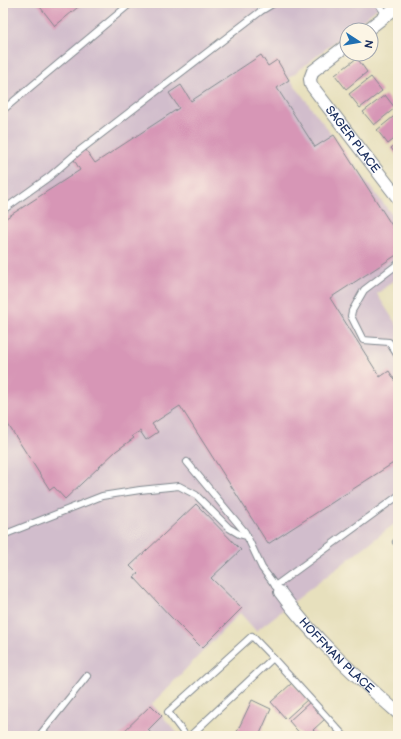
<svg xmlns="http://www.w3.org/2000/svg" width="401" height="739" font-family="'Balsamiq Sans',sans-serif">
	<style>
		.industrial { fill: #d1bdcc }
		.building { fill: #d796b6 }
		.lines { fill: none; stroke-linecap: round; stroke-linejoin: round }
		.service-casing { stroke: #81888e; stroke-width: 8 }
		.minor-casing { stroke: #81888e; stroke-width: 14 }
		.service { stroke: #fff; stroke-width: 6 }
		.minor { stroke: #fff; stroke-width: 12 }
		.labels { text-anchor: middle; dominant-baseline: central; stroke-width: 3; stroke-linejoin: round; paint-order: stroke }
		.street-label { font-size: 12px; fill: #1b2f5e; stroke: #fcf5e5 }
	</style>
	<rect width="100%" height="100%" fill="#fcf5e5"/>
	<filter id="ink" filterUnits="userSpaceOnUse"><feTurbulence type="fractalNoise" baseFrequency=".025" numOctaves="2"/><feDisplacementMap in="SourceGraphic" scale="8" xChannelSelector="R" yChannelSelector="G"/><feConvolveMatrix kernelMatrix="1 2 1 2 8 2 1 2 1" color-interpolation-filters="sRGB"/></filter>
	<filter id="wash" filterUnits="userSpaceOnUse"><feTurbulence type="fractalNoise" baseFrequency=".012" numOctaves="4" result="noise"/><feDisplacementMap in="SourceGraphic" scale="16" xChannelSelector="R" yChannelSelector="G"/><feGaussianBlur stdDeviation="0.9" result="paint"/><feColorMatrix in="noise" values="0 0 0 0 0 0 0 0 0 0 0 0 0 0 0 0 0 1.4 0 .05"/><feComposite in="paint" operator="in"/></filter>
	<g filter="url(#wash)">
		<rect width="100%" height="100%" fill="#e7e0bd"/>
		<path class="industrial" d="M 3,3 L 384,3 L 350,30 L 347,30 L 347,32 L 289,78 L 398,223 L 398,277 L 377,294 L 398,327 L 398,521 L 256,631 L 240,613 L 152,704 L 180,736 L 3,736 Z"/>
		<g id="blocks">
			<g class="building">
				<path d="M 37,3 L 83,3 L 55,26 Z"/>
				<path d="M 261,55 L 268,66 L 277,60 L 289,80 L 277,88 L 315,147 L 334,135 L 398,235 L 398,254 L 330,298 L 380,377 L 389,371 L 398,385 L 398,460 L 268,544 L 180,406 L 152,424 L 158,432 L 146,440 L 140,431 L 132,436 L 134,438 L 116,451 L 65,499 L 54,487 L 50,490 L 7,423 L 3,425 L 3,220 L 80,170 L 73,158 L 86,150 L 95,163 L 179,108 L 169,93 L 181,85 L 191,101 Z"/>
				<path d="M 357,58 L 367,72 L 346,89 L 335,75 Z"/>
				<path d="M 371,77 L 382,91 L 360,108 L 349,94 Z"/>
				<path d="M 385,95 L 395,108 L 374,125 L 363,112 Z"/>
				<path d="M 398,113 L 398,136 L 388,144 L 377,130 Z"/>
				<path d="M 398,142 L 398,157 L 391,148 Z"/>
				<path d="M 196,504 L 241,550 L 211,578 L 242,608 L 202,648 L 170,616 L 134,577 L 138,574 L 130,566 Z"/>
				<path d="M 292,683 L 308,699 L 286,719 L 271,702 Z"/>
				<path d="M 252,700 L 271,709 L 259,736 L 235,736 Z"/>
				<path d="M 310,702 L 325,719 L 313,730 L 318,736 L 302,736 L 289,721 Z"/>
				<path d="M 151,705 L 162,716 L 148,730 L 154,736 L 119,736 Z"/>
			</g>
		</g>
	</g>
	<g filter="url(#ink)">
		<use href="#blocks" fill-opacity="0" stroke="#81888e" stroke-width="1"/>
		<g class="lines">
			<defs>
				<g id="service">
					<path d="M 378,3 L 386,15"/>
					<path d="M 3,110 L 131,3"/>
					<path d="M 3,210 L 49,177 L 79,151 L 261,11 L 274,3"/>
					<path d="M 398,264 L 364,290 L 352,311 L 351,316 L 363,340 L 389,342 L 398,356"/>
					<path d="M 187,462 L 245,532 L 262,568 L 280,592"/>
					<path d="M 3,535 L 102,496 L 140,490 L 179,486 L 196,495 L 229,528 L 239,534 L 247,536"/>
					<path d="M 396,542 L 398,540"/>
					<path d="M 275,586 L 398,496"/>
					<path d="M 39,736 L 87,676"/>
					<path d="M 186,736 L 168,712 L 252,636 L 273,658"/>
					<path d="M 190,736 L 273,658 L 344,736"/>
				</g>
				<g id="minor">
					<path d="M 367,30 L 398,6"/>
					<path id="s1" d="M 347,45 L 313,71 L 310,79 L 311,85 L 398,198"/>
					<path id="s2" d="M 280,592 C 313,638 356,676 398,713"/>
				</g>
			</defs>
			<use href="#service" class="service-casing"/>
			<use href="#minor" class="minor-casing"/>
			<use href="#service" class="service"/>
			<use href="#minor" class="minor"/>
		</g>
	</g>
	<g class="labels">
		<g class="street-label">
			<text stroke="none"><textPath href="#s1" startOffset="126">SAGER PLACE</textPath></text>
			<text stroke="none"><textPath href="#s2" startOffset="85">HOFFMAN PLACE</textPath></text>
		</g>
	</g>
	<rect width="401" height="739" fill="none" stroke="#fcf5e5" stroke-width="16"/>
	<g transform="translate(359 42) rotate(102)"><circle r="19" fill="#fcf5e5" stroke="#a2a6af"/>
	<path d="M0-3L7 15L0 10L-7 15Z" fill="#1f6fb2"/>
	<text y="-6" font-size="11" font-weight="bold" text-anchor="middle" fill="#1b2f5e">N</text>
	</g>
</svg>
